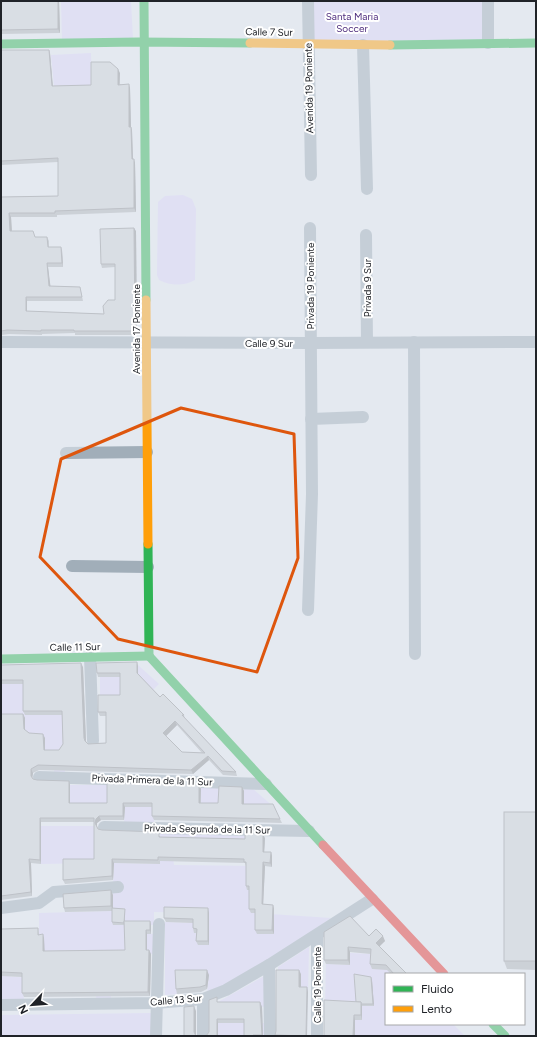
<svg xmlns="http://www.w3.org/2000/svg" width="537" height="1037" font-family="Figtree,sans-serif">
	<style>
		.green { fill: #dcd5f7 }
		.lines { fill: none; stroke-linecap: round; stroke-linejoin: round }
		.street { stroke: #a1aeb9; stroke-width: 12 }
		.fast { stroke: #30b455; stroke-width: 9 }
		.slow { stroke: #ff9f0a; stroke-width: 9 }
		.jam { stroke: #e5322d; stroke-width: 9 }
		.wall { fill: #b0b3b8; fill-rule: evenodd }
		.shaded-wall { fill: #909296 }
		.building { fill: #cdd0d6; stroke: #909296; fill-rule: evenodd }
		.marked { fill: none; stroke: #de560d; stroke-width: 3; stroke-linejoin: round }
		.labels { text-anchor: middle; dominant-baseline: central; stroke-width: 4; stroke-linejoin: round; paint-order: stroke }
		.park-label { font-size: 10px; fill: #4e2d7d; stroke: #fff }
		.street-label { font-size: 10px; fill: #202328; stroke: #fff }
	</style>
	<rect width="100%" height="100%" fill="#e4e9f0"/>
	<g class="green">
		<path d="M 61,1 L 131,1 L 133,39 L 62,40 Z"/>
		<path d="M 308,1 L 488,1 L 488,43 L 308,44 Z"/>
		<path d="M 91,53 L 92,87 L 54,86 L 51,55 Z"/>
		<path d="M 183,195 L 192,199 L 196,209 L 195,280 C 184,286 171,286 159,280 L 157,275 L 158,202 L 165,196 Z"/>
		<path d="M 138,665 L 159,684 L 152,691 L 138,686 Z"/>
		<path d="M 100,677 L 121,677 L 122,699 L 100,699 Z"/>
		<path d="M 1,684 L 24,684 L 64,695 L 65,774 L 54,774 L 54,754 L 45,754 L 1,718 Z"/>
		<rect x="70" y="785" width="39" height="22"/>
		<path d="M 201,787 L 220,788 L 220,807 L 200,807 Z"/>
		<path d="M 244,788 L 252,788 L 275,808 L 244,808 Z"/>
		<path d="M 125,807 L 154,807 L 154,823 L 124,823 Z"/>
		<path d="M 41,826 L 95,826 L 95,863 L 41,864 Z"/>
		<path d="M 160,833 L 247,836 L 247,843 L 160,845 Z"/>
		<path d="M 160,858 L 173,858 L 174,865 L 264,866 L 264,877 L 249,876 L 255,899 L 255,913 L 331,918 L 278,955 L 207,994 L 209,975 L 177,975 L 177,994 L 165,995 L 165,922 L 195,923 L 209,913 L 154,912 L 154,925 L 125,925 L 126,934 L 154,934 L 154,954 L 45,955 L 39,938 L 39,913 L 112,911 L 114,863 L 160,864 Z"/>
		<path d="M 309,947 L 308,992 L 301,992 L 278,974 L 278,967 Z"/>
		<path d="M 350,953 L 373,954 L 404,974 L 386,974 L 386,1024 L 453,1024 L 465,1036 L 355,1036 L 325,1005 L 326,964 L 350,965 Z"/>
		<path d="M 1,974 L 12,977 L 111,979 L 111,998 L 96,999 L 96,990 L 23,990 L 24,999 L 1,999 Z"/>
		<path d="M 266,975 L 267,1007 L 256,1007 L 234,1023 L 267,1023 L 267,1036 L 218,1036 L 218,1002 Z"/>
		<path d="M 152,1013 L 152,1036 L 1,1036 L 1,1015 Z"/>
	</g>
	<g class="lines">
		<g class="street">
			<path d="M 308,1 L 311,175"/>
			<path d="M 488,1 L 488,43"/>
			<path d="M 363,45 L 367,189"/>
			<path d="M 366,235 L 367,342"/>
			<path d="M 1,342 L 310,343 L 536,342"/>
			<path d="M 414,342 L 415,654"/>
			<path d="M 311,419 L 363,417"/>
			<path d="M 66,453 L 147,452"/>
			<path d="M 72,566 L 148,567"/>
			<path d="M 308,610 L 312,494 L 310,228"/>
			<path d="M 90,657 L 93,741"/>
			<path d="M 39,777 L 266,784"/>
			<path d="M 104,827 L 309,831"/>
			<path d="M 1,908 L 39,903 L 54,892 L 118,887"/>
			<path d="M 269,965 L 270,1036"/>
			<path d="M 1,1005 L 156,1003 L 203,999 L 226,990 L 269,965 L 372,899"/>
			<path d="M 156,1036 L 159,924"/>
			<path d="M 203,1036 L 203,999"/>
			<path d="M 317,1036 L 317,935"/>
		</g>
		<g class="fast">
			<path d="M 144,1 L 146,300"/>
			<path d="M 1,44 L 139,42 L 250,43"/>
			<path d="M 390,45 L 536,43"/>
			<path d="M 148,544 L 149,656"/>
			<path d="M 149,656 L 323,845"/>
			<path d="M 1,659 L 149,656"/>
			<path d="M 493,1024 L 505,1036"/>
		</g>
		<g class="slow">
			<path d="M 250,43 L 390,45"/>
			<path d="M 146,300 L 148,544"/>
		</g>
		<path class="jam" d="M 323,845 L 444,974"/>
	</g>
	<g class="wall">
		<path d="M 1,1 L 59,1 L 60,33 L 1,34 Z"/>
		<path d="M 1,50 L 49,50 L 50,53 L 53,86 L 91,85 L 120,73 L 120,84 L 130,88 L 131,127 L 132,130 L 133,159 L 135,163 L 136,212 L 57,215 L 57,217 L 11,217 L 12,231 L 35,237 L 47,237 L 49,241 L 49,247 L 62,250 L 63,267 L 48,267 L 50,286 L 80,287 L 83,301 L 27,301 L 27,311 L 104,314 L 115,300 L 115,267 L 102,268 L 101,264 L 136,231 L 137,335 L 75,335 L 75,333 L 42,334 L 42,335 L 9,334 L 1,335 L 1,197 L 58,196 L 58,162 L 1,165 Z"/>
		<path d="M 1,665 L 83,667 L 86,741 L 88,744 L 106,743 L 106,716 L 100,716 L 98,712 L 120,695 L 120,677 L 98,677 L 97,673 L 138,666 L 138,674 L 160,697 L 184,715 L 185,719 L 236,772 L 237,776 L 223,775 L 209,760 L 193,774 L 39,770 L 33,773 L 32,778 L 33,779 L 37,780 L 69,781 L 70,785 L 70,803 L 107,803 L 199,785 L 201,789 L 201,803 L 218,803 L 242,787 L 244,791 L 244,804 L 280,819 L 282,823 L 154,820 L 152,816 L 152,807 L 125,807 L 124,820 L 101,820 L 97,823 L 97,826 L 98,829 L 102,830 L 160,836 L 160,837 L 245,839 L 265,838 L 264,852 L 271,852 L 272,856 L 272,867 L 265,866 L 263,904 L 273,905 L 274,909 L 274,934 L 257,934 L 255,930 L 255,913 L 251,913 L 249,909 L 249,890 L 247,890 L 246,886 L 246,866 L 245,863 L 160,861 L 160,864 L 114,863 L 113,880 L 65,884 L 63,880 L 94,859 L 94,822 L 41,822 L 41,864 L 31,863 L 32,896 L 1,900 L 1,714 L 23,714 L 25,718 L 25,730 L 29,733 L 45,738 L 45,750 L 59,750 L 63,744 L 62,715 L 25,715 L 23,711 L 23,684 L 1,684 ZM 177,725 L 202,753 L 182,752 L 166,736 Z"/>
		<path d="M 536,812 L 536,970 L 507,969 L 504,961 Z"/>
		<path d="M 113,895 L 113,908 L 125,909 L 125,921 L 150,921 L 151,925 L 151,934 L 147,934 L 147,950 L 149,950 L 151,954 L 150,996 L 24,997 L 22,993 L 22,977 L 1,976 L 1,929 L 38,928 L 39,935 L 44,938 L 44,951 L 125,950 L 124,925 L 113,925 L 112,922 L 112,911 L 65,912 L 64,908 Z"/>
		<path d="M 209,913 L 209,945 L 198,945 L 196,941 L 196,933 L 194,933 L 193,928 L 193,923 L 166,922 L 164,918 Z"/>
		<path d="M 369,936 L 385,941 L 379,946 L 407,974 L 391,974 L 387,970 L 372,969 L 370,964 L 371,954 L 350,952 L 350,965 L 326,964 L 324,960 Z"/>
		<path d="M 209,975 L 207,989 L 201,992 L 177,994 L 176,989 Z"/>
		<path d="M 371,977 L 372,980 L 374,1006 L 362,1006 L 362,1020 L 355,1020 L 355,1036 L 324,1036 L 356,1002 Z"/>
		<path d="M 218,1002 L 260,1002 L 262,1007 L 263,1036 L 244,1036 L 244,1023 L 218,1023 L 209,1032 Z"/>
	</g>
	<g class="shaded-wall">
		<path d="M 58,1 L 59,1 L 60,33 L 58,29 Z"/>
		<path d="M 49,50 L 50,53 L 53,90 L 52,86 Z"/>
		<path d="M 118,69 L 120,73 L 119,88 L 118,85 Z"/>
		<path d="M 129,84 L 130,88 L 131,127 L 132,130 L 133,163 L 132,159 L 129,127 Z"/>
		<path d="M 134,159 L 135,163 L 136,212 L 134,208 Z"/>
		<path d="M 9,213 L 11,217 L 12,235 L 10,231 Z"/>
		<path d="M 134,228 L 136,231 L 137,335 L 135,331 Z"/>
		<path d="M 61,247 L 62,250 L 63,267 L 62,263 Z"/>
		<path d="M 47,263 L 48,267 L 51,290 L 49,286 Z"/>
		<path d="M 26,297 L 27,301 L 27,315 L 26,311 Z"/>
		<path d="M 137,662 L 138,666 L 138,677 L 137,673 Z"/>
		<path d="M 81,663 L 83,667 L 86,742 L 84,738 Z"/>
		<path d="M 23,714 L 25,718 L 25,733 L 24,729 Z"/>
		<path d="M 175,721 L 177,725 L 165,737 L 163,733 Z"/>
		<path d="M 43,734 L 45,738 L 45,754 L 44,750 Z"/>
		<path d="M 208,756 L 209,760 L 193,774 L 191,770 Z"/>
		<path d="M 31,769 L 33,773 L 32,780 L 31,776 Z"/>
		<path d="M 69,781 L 70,785 L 70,807 L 69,803 Z"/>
		<path d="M 199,785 L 201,789 L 200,807 L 199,803 Z"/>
		<path d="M 242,787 L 244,791 L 244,808 L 242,804 Z"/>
		<path d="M 123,803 L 125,807 L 124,820 L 123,816 Z"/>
		<path d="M 99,816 L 101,820 L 97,823 L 97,827 L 95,823 L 96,819 Z"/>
		<path d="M 40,818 L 41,822 L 41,864 L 40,860 Z"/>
		<path d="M 263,834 L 265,838 L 264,856 L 263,852 Z"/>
		<path d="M 271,852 L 272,856 L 272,867 L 270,863 Z"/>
		<path d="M 29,859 L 31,863 L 32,896 L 31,892 Z"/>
		<path d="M 112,859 L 114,863 L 113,880 L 112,876 Z"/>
		<path d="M 263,862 L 265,866 L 263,908 L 262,904 Z"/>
		<path d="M 111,890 L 113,895 L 113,911 L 111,906 Z"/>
		<path d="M 273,905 L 274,909 L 274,934 L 272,930 Z"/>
		<path d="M 208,908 L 209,913 L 209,945 L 208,941 Z"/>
		<path d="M 125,909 L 125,925 L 124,923 Z"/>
		<path d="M 150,921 L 151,925 L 151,934 L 150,930 Z"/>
		<path d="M 146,930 L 147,934 L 147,954 L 146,950 Z"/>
		<path d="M 43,934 L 44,938 L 45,955 L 43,951 Z"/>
		<path d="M 383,936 L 385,941 L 378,948 L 376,943 Z"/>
		<path d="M 348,947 L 350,952 L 350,965 L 348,960 Z"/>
		<path d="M 149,950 L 151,954 L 150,996 L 148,992 Z"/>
		<path d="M 207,970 L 209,975 L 207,989 L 206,985 Z"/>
		<path d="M 299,970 L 301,974 L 301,992 L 299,987 Z"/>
		<path d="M 371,977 L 372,980 L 374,1006 L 373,1004 Z"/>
		<path d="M 307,987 L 308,992 L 307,1036 L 306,1036 Z"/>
		<path d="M 260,1002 L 262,1007 L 263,1036 L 262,1036 L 262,1035 Z"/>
		<path d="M 361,1002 L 362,1006 L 362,1020 L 361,1015 Z"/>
		<path d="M 194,1006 L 196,1011 L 196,1036 L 194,1032 Z"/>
		<path d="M 354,1015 L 355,1020 L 355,1036 L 353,1036 Z"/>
		<path d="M 217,1019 L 218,1023 L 218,1036 L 217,1036 Z"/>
	</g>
	<g class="building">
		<path d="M 1,1 L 58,1 L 58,29 L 1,30 Z"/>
		<path d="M 1,50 L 49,50 L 52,86 L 91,85 L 91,62 L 110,62 L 118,69 L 118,85 L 129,84 L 129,127 L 131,127 L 132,159 L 134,159 L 134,208 L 55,211 L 55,213 L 9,213 L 10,231 L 33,231 L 35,237 L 47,237 L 48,247 L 61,247 L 62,263 L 47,263 L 49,286 L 80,287 L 82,297 L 26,297 L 26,311 L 104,314 L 103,306 L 108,300 L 115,300 L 115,264 L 101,264 L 100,229 L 134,228 L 135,331 L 74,331 L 74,330 L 41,330 L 41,331 L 7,330 L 1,331 L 1,197 L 58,196 L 58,158 L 1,161 Z"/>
		<path d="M 137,662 L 137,673 L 160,697 L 163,694 L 184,715 L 182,715 L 236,772 L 222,771 L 208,756 L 191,770 L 38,765 L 31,769 L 31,776 L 33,779 L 37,780 L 69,781 L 69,803 L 107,803 L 107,783 L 199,785 L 199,803 L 218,803 L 219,786 L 242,787 L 242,804 L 273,804 L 280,819 L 152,816 L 152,803 L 123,803 L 123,816 L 99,816 L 96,819 L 95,823 L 98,829 L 102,830 L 159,832 L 159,837 L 245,839 L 245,833 L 263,834 L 263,852 L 271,852 L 270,863 L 263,862 L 262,904 L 273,905 L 272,930 L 255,930 L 255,909 L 249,909 L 249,886 L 246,886 L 246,862 L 244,862 L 244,859 L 158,857 L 158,860 L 112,859 L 112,876 L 63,880 L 63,859 L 94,859 L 94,818 L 40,818 L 40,860 L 29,859 L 31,892 L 1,896 L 1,714 L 23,714 L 24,729 L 29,733 L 43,734 L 44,750 L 59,750 L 63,744 L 62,711 L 23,711 L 23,680 L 1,680 L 1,665 L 81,663 L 84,738 L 85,741 L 88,744 L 106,743 L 106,712 L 98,712 L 98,695 L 120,695 L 120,673 L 97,673 L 96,663 ZM 175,721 L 205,753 L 182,752 L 163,733 Z"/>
		<rect x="504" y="812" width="32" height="149"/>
		<path d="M 111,890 L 111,906 L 64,908 L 63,894 Z"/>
		<path d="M 164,907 L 208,908 L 208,941 L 196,941 L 197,929 L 193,928 L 193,919 L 164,918 Z"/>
		<path d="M 112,908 L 125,909 L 124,923 L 112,922 Z"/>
		<path d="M 350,916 L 369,936 L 376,929 L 383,936 L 376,943 L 407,974 L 394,974 L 386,965 L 370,964 L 371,949 L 348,947 L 348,960 L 324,960 L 324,932 Z"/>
		<path d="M 124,921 L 150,921 L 150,930 L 146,930 L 146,950 L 149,950 L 148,992 L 22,993 L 22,973 L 1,972 L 1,929 L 38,928 L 38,935 L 43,934 L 43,951 L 125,950 Z"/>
		<path d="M 175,970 L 207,970 L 206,985 L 200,987 L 176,989 Z"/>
		<path d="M 276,970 L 299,970 L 299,987 L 307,987 L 306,1036 L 275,1035 L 276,1031 Z"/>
		<path d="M 354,974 L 371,977 L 373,1004 L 361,1004 L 361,1002 L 356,1002 Z"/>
		<path d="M 217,997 L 217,1002 L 260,1002 L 262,1035 L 253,1035 L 253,1036 L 244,1036 L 244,1019 L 217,1019 L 217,1036 L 206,1036 L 209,1032 L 209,1000 Z"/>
		<path d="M 324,1000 L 361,1002 L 361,1015 L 354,1015 L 353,1036 L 324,1036 Z"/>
		<path d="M 194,1006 L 194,1032 L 196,1036 L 184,1036 L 184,1007 Z"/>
	</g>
	<path d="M0 0H537V1037H0ZM 181,408 L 294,434 L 298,558 L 257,672 L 118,639 L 40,557 L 61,459 Z" fill="#e4e9f0" fill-opacity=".55" fill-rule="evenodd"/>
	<path class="marked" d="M 181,408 L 294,434 L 298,558 L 257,672 L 118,639 L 40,557 L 61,459 Z"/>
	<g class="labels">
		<g class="park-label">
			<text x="352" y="16">Santa Maria<tspan x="352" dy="12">Soccer</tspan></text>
		</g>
		<g class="street-label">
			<text transform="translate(269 32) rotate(1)">Calle 7 Sur</text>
			<text transform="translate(309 88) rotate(-91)">Avenida 19 Poniente</text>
			<text transform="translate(310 286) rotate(-90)">Privada 19 Poniente</text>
			<text transform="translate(367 288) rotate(-90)">Privada 9 Sur</text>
			<text transform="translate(136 329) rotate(-90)">Avenida 17 Poniente</text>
			<text x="269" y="343">Calle 9 Sur</text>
			<text transform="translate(75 647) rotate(-1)">Calle 11 Sur</text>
			<text transform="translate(152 780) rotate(2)">Privada Primera de la 11 Sur</text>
			<text transform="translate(207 829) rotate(1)">Privada Segunda de la 11 Sur</text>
			<text transform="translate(317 985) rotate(-90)">Calle 19 Poniente</text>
			<text transform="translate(176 1000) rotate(-5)">Calle 13 Sur</text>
		</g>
	</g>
	<rect width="537" height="1037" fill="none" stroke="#202328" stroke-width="4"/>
	<rect x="385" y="973" width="140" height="52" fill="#ffffff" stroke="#a6a7a9"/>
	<rect x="393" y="986" width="20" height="6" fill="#30b455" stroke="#a6a7a9"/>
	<text x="421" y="993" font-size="12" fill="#202328">Fluido</text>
	<rect x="393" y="1006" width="20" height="6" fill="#ff9f0a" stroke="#a6a7a9"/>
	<text x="421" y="1013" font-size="12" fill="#202328">Lento</text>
	<g transform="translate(32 1005) rotate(244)" stroke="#ffffff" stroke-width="3" paint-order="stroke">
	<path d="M0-3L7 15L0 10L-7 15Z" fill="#202328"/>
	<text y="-6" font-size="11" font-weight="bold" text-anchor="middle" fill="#202328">N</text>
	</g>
</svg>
